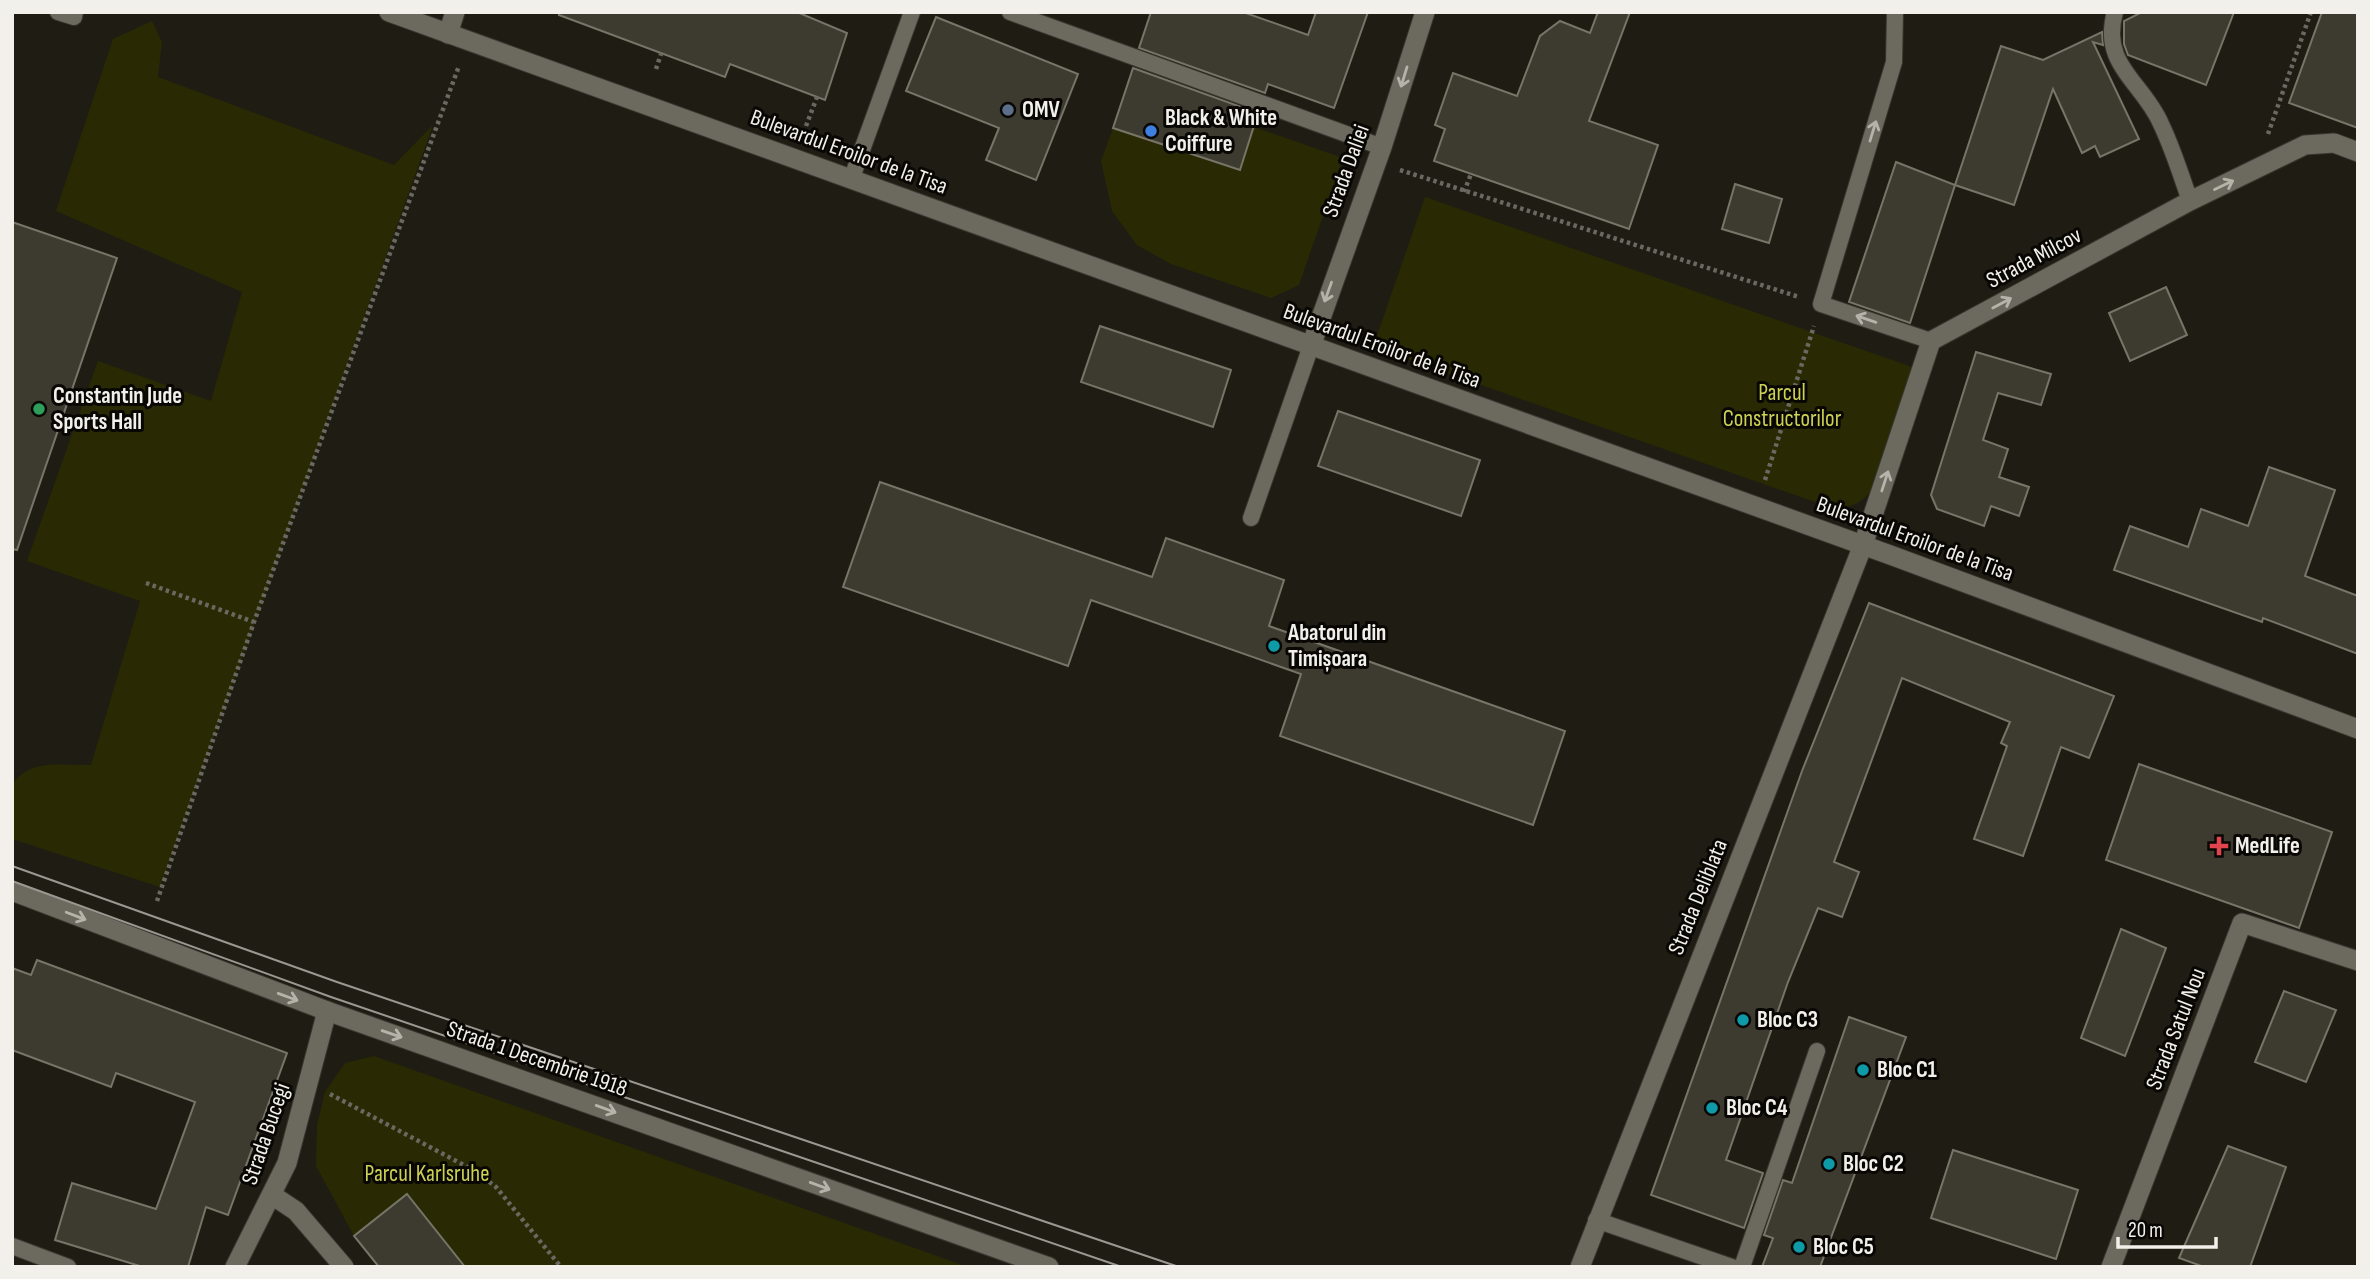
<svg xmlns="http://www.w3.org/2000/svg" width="2370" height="1279" font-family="'Sofia Sans Condensed',sans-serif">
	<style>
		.green { fill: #292a03 }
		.building { fill: #3d3a30; stroke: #777468; stroke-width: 2 }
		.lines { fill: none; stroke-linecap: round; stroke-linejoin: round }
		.service-casing { stroke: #383630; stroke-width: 18 }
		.minor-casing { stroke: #383630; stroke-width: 21 }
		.tertiary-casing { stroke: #383630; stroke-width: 21 }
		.path { stroke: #6a6860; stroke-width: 4.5; stroke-dasharray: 3.5 3.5; stroke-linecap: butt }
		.service { stroke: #6c695e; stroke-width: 16 }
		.minor { stroke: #6c695e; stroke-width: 19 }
		.tertiary { stroke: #6c695e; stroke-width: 19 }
		.tram { stroke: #9a9891; stroke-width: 2 }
		.oneway { stroke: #b6b3ab }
		.service-dot { fill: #5c6f8a; stroke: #080704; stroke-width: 2.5 }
		.shop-dot { fill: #3f7fe0; stroke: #080704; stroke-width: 2.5 }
		.leisure-dot { fill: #2e9e5b; stroke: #080704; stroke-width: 2.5 }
		.culture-dot { fill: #0f9aa8; stroke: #080704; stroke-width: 2.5 }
		.health-dot { fill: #e0444e; stroke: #080704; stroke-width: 2.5 }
		.labels { text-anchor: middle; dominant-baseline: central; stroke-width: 6; stroke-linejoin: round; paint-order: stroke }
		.poi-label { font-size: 23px; font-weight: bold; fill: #f2f0ea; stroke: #080704; text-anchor: start }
		.street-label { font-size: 23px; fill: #f2f0ea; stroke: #080704 }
		.park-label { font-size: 23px; fill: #ced253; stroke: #080704 }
	</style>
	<rect width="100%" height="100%" fill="#1f1c13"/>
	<g class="green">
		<path d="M 152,21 L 162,42 L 158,77 L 394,165 L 433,125 L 160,887 L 12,839 L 12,785 C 30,757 63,766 91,765 L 140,601 L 27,561 L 98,361 L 211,401 L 242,292 L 56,211 L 113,39 Z"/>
		<path d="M 1254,127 L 1343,158 L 1299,285 L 1271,298 L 1171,264 L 1137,245 L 1112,211 L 1101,161 L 1113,128 L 1239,170 Z"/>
		<path d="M 1425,197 L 1915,368 L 1872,490 C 1861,503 1852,507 1835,509 L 1373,347 Z"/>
		<path d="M 374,1056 L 968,1267 L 379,1267 L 354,1236 L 316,1166 L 317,1125 L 325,1092 L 345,1063 Z"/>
	</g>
	<g class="building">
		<path d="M 559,12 L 797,12 L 847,33 L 825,100 L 730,64 L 725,77 L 559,15 Z"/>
		<path d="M 1151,12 L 1243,12 L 1308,35 L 1316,12 L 1368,12 L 1334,108 L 1268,84 L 1265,93 L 1139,48 Z"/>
		<path d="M 1598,12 L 1630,12 L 1589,121 L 1658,145 L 1629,229 L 1434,161 L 1445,129 L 1435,125 L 1453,73 L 1517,96 L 1540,36 L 1560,21 L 1590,33 Z"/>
		<path d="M 2142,12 L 2234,12 L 2206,85 L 2128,55 L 2124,44 L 2124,21 Z"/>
		<path d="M 2322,12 L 2358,12 L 2358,128 L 2289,103 Z"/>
		<path d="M 936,17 L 1078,74 L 1036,180 L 986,160 L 999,128 L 906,91 Z"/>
		<path d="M 2102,32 L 2103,45 L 2093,42 L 2139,139 L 2100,157 L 2095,146 L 2082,153 L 2053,89 L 2014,205 L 1955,185 L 2001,46 L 2043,60 Z"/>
		<path d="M 1133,68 L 1258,113 L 1240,170 L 1113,128 Z"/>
		<path d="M 1896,162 L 1955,185 L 1910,323 L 1849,302 Z"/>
		<path d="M 1735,184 L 1782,199 L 1769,243 L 1722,229 Z"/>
		<path d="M 12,222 L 117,258 L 17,550 L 12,549 Z"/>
		<path d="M 2166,287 L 2187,335 L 2130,361 L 2109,313 Z"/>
		<path d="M 1100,326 L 1231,370 L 1213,427 L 1081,382 Z"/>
		<path d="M 1976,352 L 2051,374 L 2041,405 L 1998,393 L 1983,440 L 2008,449 L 1999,477 L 2029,487 L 2019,516 L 1991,506 L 1984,526 L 1937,509 L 1931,495 Z"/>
		<path d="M 1338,411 L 1480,460 L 1461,516 L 1318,466 Z"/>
		<path d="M 2269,467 L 2335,490 L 2305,576 L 2358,596 L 2358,654 L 2263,618 L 2262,622 L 2114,570 L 2130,526 L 2188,547 L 2201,509 L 2248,526 Z"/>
		<path d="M 880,482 L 1152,577 L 1166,538 L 1284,580 L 1269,626 L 1565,731 L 1533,825 L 1280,736 L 1301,674 L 1091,600 L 1068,666 L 843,587 Z"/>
		<path d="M 1869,603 L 2114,696 L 2089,758 L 2061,747 L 2023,856 L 1974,839 L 2007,746 L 2001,743 L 2010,722 L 1902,678 L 1834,862 L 1859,872 L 1842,917 L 1818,908 L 1788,982 L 1726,1160 L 1763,1173 L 1744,1228 L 1651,1195 L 1802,771 Z"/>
		<path d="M 2139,764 L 2332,832 L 2299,928 L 2106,860 Z"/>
		<path d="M 2121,929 L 2166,948 L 2125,1056 L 2081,1038 Z"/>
		<path d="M 37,960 L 287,1053 L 228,1215 L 206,1207 L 188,1267 L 143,1267 L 55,1240 L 72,1183 L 156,1209 L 195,1102 L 116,1073 L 111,1087 L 12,1050 L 12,968 L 31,975 Z"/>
		<path d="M 2284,991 L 2336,1010 L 2306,1082 L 2255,1062 Z"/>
		<path d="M 1849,1017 L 1906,1037 L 1820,1267 L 1762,1267 L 1773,1238 L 1764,1235 L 1783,1180 L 1792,1183 Z"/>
		<path d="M 2228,1146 L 2286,1167 L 2250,1267 L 2204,1267 L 2179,1258 Z"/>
		<path d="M 1953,1150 L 2078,1190 L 2056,1259 L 1931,1218 Z"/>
		<path d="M 407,1194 L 465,1267 L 379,1267 L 354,1236 Z"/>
	</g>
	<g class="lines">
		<defs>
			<g id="service">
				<path d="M 58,12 L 74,17 L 75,12"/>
				<path d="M 1010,12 L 1382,147"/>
				<path d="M 1895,12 L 1894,62 L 1821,304 L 1931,341"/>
				<path d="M 2115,12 C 2100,65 2143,82 2161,124 C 2173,149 2181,175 2190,201"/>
				<path d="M 851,180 L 912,12"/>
				<path d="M 1251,518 L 1311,346"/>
				<path d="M 1596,1220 L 1732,1267"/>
				<path d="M 12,1246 L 68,1267"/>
				<path d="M 1742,1267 L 1817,1051"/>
			</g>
			<g id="minor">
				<path d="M 448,34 L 455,12"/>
				<path d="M 1311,346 L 1382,147 L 1425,12"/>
				<path d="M 12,891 L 327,1011 L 1049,1267"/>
				<path d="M 272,1195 L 296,1211 L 344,1267"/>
				<path d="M 235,1267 L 287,1163 L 327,1011"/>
				<path d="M 1580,1267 L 1863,545 L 1931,341 L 2190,201 L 2305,145 L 2334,143 L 2358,152"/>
				<path d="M 2111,1267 L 2242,923 L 2358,961"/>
			</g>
			<path id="tertiary" d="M 389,12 L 1893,556 L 2358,729"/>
		</defs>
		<use href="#service" class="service-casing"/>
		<use href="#minor" class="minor-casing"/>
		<use href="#tertiary" class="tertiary-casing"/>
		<g class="path">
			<path d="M 656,69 L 661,54"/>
			<path d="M 806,126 L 817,97"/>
			<path d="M 2268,134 L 2311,12"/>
			<path d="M 1400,170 L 1799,297"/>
			<path d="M 1464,192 L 1471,174"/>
			<path d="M 1765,480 L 1814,326"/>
			<path d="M 146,583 L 254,622"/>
			<path d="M 157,901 L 254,622 L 459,66"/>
			<path d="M 330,1094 L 475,1171 L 496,1187 L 561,1267"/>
		</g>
		<use href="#service" class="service"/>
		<use href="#minor" class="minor"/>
		<use href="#tertiary" class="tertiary"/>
		<g class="tram">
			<path d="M 12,866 L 337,982 L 1179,1267"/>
			<path d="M 12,881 L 331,997 L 1122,1267"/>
		</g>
	</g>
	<defs><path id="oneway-shaft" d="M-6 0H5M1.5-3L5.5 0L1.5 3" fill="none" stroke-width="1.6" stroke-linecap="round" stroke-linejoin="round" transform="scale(1.75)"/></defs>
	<g class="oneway">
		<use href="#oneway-shaft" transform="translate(1404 77) rotate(107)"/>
		<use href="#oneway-shaft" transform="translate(1873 131) rotate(-73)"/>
		<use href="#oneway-shaft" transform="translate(2224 185) rotate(-26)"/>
		<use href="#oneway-shaft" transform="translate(1328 292) rotate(110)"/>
		<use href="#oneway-shaft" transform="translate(2002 303) rotate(-28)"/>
		<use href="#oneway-shaft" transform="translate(1866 319) rotate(-161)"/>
		<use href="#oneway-shaft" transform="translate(1885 481) rotate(-72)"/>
		<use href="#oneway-shaft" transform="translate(76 916) rotate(21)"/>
		<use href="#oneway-shaft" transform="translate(288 997) rotate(20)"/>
		<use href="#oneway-shaft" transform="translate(392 1034) rotate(19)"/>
		<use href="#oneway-shaft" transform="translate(606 1109) rotate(20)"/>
		<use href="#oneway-shaft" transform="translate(820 1186) rotate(20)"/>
	</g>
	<circle class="service-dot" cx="1008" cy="110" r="7"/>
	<circle class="shop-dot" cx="1151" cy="131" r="7"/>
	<circle class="leisure-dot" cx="39" cy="409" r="7"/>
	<g class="culture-dot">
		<circle cx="1274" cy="646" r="7"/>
		<circle cx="1743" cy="1020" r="7"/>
		<circle cx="1863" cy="1070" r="7"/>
		<circle cx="1712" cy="1108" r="7"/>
		<circle cx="1829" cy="1164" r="7"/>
		<circle cx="1799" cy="1247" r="7"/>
	</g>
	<path class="health-dot" d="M2215.5 835.5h7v7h7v7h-7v7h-7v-7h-7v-7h7z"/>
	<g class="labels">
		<g class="poi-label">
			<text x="1022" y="110">OMV</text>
			<text x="1165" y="118">Black &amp; White<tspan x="1165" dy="26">Coiffure</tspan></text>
			<text x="53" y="396">Constantin Jude<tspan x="53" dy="26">Sports Hall</tspan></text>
			<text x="1288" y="633">Abatorul din<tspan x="1288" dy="26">Timișoara</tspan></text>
			<text x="2235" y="846">MedLife</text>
			<text x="1757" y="1020">Bloc C3</text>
			<text x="1877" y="1070">Bloc C1</text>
			<text x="1726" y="1108">Bloc C4</text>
			<text x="1843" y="1164">Bloc C2</text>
			<text x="1813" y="1247">Bloc C5</text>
		</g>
		<g class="street-label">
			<text transform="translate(849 152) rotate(20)">Bulevardul Eroilor de la Tisa</text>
			<text transform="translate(1346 171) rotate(-70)">Strada Daliei</text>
			<text transform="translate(2034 258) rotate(-28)">Strada Milcov</text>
			<text transform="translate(1382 346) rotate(20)">Bulevardul Eroilor de la Tisa</text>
			<text transform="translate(1915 539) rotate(20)">Bulevardul Eroilor de la Tisa</text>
			<text transform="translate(1698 897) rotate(-68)">Strada Deliblata</text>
			<text transform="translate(2176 1029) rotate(-69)">Strada Satul Nou</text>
			<text transform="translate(537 1059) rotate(19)">Strada 1 Decembrie 1918</text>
			<text transform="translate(266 1134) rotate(-71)">Strada Bucegi</text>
		</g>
		<g class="park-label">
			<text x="1782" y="393">Parcul<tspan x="1782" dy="26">Constructorilor</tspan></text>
			<text x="427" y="1174">Parcul Karlsruhe</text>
		</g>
	</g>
	<rect width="2370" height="1279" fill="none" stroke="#f2f0ea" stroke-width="28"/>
	<path d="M2118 1237v10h98v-10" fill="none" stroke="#f2f0ea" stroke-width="3.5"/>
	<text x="2128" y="1237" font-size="21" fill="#f2f0ea" stroke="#080704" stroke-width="5" paint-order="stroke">20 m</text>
</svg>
